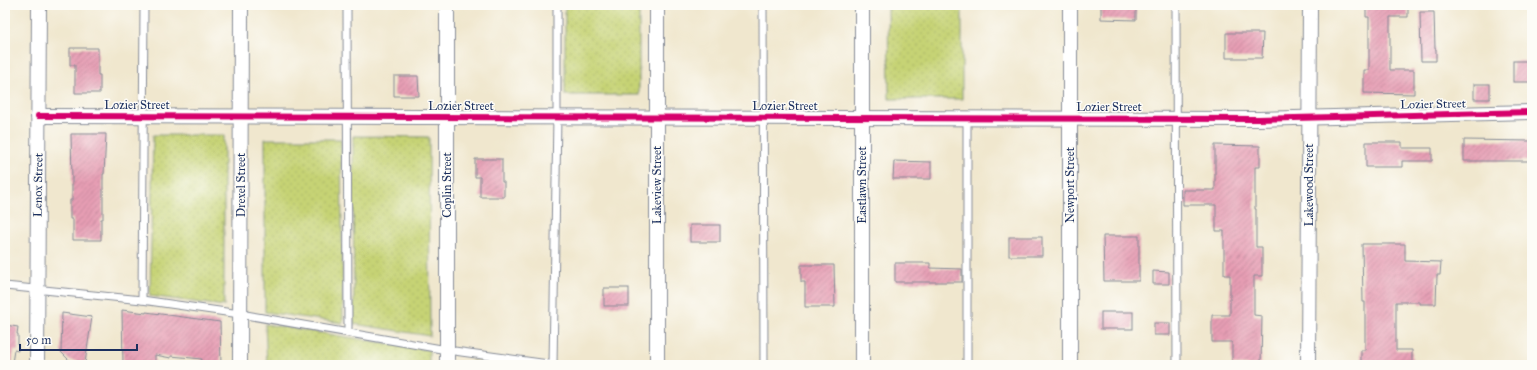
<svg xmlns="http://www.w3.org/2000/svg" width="1537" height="370" font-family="'IM FELL Great Primer',serif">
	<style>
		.grass { fill: url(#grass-dots); stroke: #70816a }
		.building { fill: url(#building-hatch) }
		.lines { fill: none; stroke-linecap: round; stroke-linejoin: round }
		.lane-casing { stroke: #868b96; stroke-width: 9 }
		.street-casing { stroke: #868b96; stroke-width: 16 }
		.lane { stroke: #fff; stroke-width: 7 }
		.street { stroke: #fff; stroke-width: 14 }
		.cycleway-casing { stroke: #fdfcf7; stroke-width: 8 }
		.cycleway { stroke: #d6006c; stroke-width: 6 }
		.labels { text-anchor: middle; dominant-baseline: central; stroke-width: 3; stroke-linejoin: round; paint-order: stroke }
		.street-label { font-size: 12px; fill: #1b2f5e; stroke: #fdfcf7 }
	</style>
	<defs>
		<pattern id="grass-dots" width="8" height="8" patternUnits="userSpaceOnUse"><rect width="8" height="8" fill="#c6d375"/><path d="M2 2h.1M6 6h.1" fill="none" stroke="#aab568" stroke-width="1.8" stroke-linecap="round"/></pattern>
		<pattern id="building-hatch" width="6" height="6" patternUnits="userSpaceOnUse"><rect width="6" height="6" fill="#e79eb4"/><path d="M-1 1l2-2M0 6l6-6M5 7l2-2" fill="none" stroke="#ba8196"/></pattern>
	</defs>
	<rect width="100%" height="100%" fill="#fdfcf7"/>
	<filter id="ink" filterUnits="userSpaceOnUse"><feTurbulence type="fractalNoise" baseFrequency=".025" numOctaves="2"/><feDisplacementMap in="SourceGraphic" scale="8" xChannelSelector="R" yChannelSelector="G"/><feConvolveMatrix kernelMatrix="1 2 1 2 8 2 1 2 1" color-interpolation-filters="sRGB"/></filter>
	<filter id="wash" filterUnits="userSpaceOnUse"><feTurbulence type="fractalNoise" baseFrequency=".012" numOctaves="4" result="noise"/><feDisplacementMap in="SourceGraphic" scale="16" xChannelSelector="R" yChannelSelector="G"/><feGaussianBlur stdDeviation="0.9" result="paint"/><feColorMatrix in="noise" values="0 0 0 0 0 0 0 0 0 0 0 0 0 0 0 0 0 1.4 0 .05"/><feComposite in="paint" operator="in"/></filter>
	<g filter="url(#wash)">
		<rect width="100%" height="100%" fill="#f0e7ce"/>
		<g class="grass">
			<rect x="565" y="5" width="74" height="90"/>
			<path d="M 888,5 L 962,5 L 962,99 L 889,99 Z"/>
			<path d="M 153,135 L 224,135 L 224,306 L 150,296 Z"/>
			<path d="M 353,136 L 429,137 L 430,336 L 354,324 Z"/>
			<path d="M 265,139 L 341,139 L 343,323 L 265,312 Z"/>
			<path d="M 265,324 L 429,350 L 429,365 L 267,365 Z"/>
			<path d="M 472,361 L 504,365 L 472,365 Z"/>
		</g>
		<g id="blocks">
			<g class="building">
				<path d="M 1101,5 L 1136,5 L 1136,20 L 1101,19 Z"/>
				<path d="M 1366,5 L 1408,5 L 1408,17 L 1390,17 L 1390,70 L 1414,70 L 1414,94 L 1364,93 L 1364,70 L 1369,70 L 1369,17 L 1366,17 Z"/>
				<path d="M 1420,12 L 1434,12 L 1435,49 L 1436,49 L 1436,61 L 1421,61 Z"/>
				<path d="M 1226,33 L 1263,33 L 1262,58 L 1226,58 Z"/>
				<path d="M 70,48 L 98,48 L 98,75 L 100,75 L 100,93 L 75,93 L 75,65 L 70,65 Z"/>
				<rect x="1513" y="61" width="19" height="21"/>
				<path d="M 394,76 L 418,76 L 419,96 L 394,96 Z"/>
				<rect x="1474" y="84" width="16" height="15"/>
				<path d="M 71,134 L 106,134 L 104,174 L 103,174 L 103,219 L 101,219 L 101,240 L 73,240 L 73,219 L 70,219 L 70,200 L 72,200 L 72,180 Z"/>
				<path d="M 1464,140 L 1532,141 L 1532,161 L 1464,161 Z"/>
				<path d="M 1366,142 L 1402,142 L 1402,148 L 1432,148 L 1432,161 L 1402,161 L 1402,167 L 1366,167 Z"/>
				<path d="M 1215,145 L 1260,146 L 1260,167 L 1255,167 L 1255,209 L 1256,209 L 1256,247 L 1262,247 L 1262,276 L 1254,276 L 1254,315 L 1262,316 L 1261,365 L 1232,365 L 1232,342 L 1212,342 L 1212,315 L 1230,315 L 1230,275 L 1224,275 L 1224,231 L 1216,231 L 1216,205 L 1183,205 L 1183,190 L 1215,190 Z"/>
				<path d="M 475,159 L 502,159 L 502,182 L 504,182 L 504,197 L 480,197 L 480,177 L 475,177 Z"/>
				<path d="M 894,161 L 931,162 L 931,179 L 893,179 Z"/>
				<rect x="690" y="225" width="30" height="17"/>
				<path d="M 1103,236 L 1139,236 L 1139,281 L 1104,281 Z"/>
				<rect x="1009" y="237" width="33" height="19"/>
				<path d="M 1362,244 L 1405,244 L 1405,261 L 1441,262 L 1440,275 L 1437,275 L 1436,304 L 1420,304 L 1420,302 L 1396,302 L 1396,350 L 1412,350 L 1412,365 L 1361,365 L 1361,350 L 1365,350 L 1365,302 L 1363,302 Z"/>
				<path d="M 895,263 L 930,263 L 930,268 L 962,269 L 962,282 L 895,282 Z"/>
				<path d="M 801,265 L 834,265 L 835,307 L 805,307 L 805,282 L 801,282 Z"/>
				<path d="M 1153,271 L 1169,272 L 1169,284 L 1153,284 Z"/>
				<rect x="604" y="288" width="25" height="18"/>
				<path d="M 122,310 L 146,313 L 146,312 L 220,322 L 221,365 L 201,364 L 202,359 L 171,356 L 171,358 L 155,355 L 155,365 L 123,365 Z"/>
				<rect x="1101" y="312" width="32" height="17"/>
				<path d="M 62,313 L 92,317 L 85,363 L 69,360 L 61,352 Z"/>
				<rect x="1154" y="323" width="16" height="12"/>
				<path d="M 5,325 L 18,327 L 17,334 L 18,334 L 18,351 L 14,350 L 12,363 L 5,362 Z"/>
			</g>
		</g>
	</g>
	<g filter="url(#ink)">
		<use href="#blocks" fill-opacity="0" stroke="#868b96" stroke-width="1"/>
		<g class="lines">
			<defs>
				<g id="lane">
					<path d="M 347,5 L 348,332"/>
					<path d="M 763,5 L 764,365"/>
					<path d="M 1176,5 L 1177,365"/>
					<path d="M 5,286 L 142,300 L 240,314 L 447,350 L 556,365"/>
					<path d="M 142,300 L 144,5"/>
					<path d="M 553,365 L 557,117 L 557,5"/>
					<path d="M 967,365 L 967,118"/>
				</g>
				<g id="street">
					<path d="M 657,5 L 657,365"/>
					<path d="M 38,116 L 1259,119 L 1532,112"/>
					<path d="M 37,365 L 39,5"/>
					<path d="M 240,365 L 241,5"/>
					<path d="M 447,365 L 447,5"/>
					<path d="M 862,365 L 862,5"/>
					<path d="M 1070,365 L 1070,5"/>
					<path d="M 1308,365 L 1310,5"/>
				</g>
			</defs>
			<use href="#lane" class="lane-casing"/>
			<use href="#street" class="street-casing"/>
			<use href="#lane" class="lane"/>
			<use href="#street" class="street"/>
			<defs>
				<path id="cycleway" d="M 38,116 L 1259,119 L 1532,112"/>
			</defs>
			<use href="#cycleway" class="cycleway-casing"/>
			<use href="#cycleway" class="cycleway"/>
		</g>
	</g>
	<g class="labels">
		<g class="street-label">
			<text transform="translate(1433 104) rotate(-1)">Lozier Street</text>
			<text x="137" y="105">Lozier Street</text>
			<text x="461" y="106">Lozier Street</text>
			<text x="785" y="106">Lozier Street</text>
			<text x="1109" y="107">Lozier Street</text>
			<text transform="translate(38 185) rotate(-89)">Lenox Street</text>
			<text transform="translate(241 185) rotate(-90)">Drexel Street</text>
			<text transform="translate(447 185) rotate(-90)">Coplin Street</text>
			<text transform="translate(657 185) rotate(-90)">Lakeview Street</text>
			<text transform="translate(862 185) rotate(-90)">Eastlawn Street</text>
			<text transform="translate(1070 185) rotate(-90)">Newport Street</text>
			<text transform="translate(1309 185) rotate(-90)">Lakewood Street</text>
		</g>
	</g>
	<rect width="1537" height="370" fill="none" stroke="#fdfcf7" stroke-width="20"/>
	<path d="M20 344v6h117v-6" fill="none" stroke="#1b2f5e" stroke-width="2"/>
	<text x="26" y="344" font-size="12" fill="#1b2f5e" stroke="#fdfcf7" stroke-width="3" paint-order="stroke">50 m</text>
</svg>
